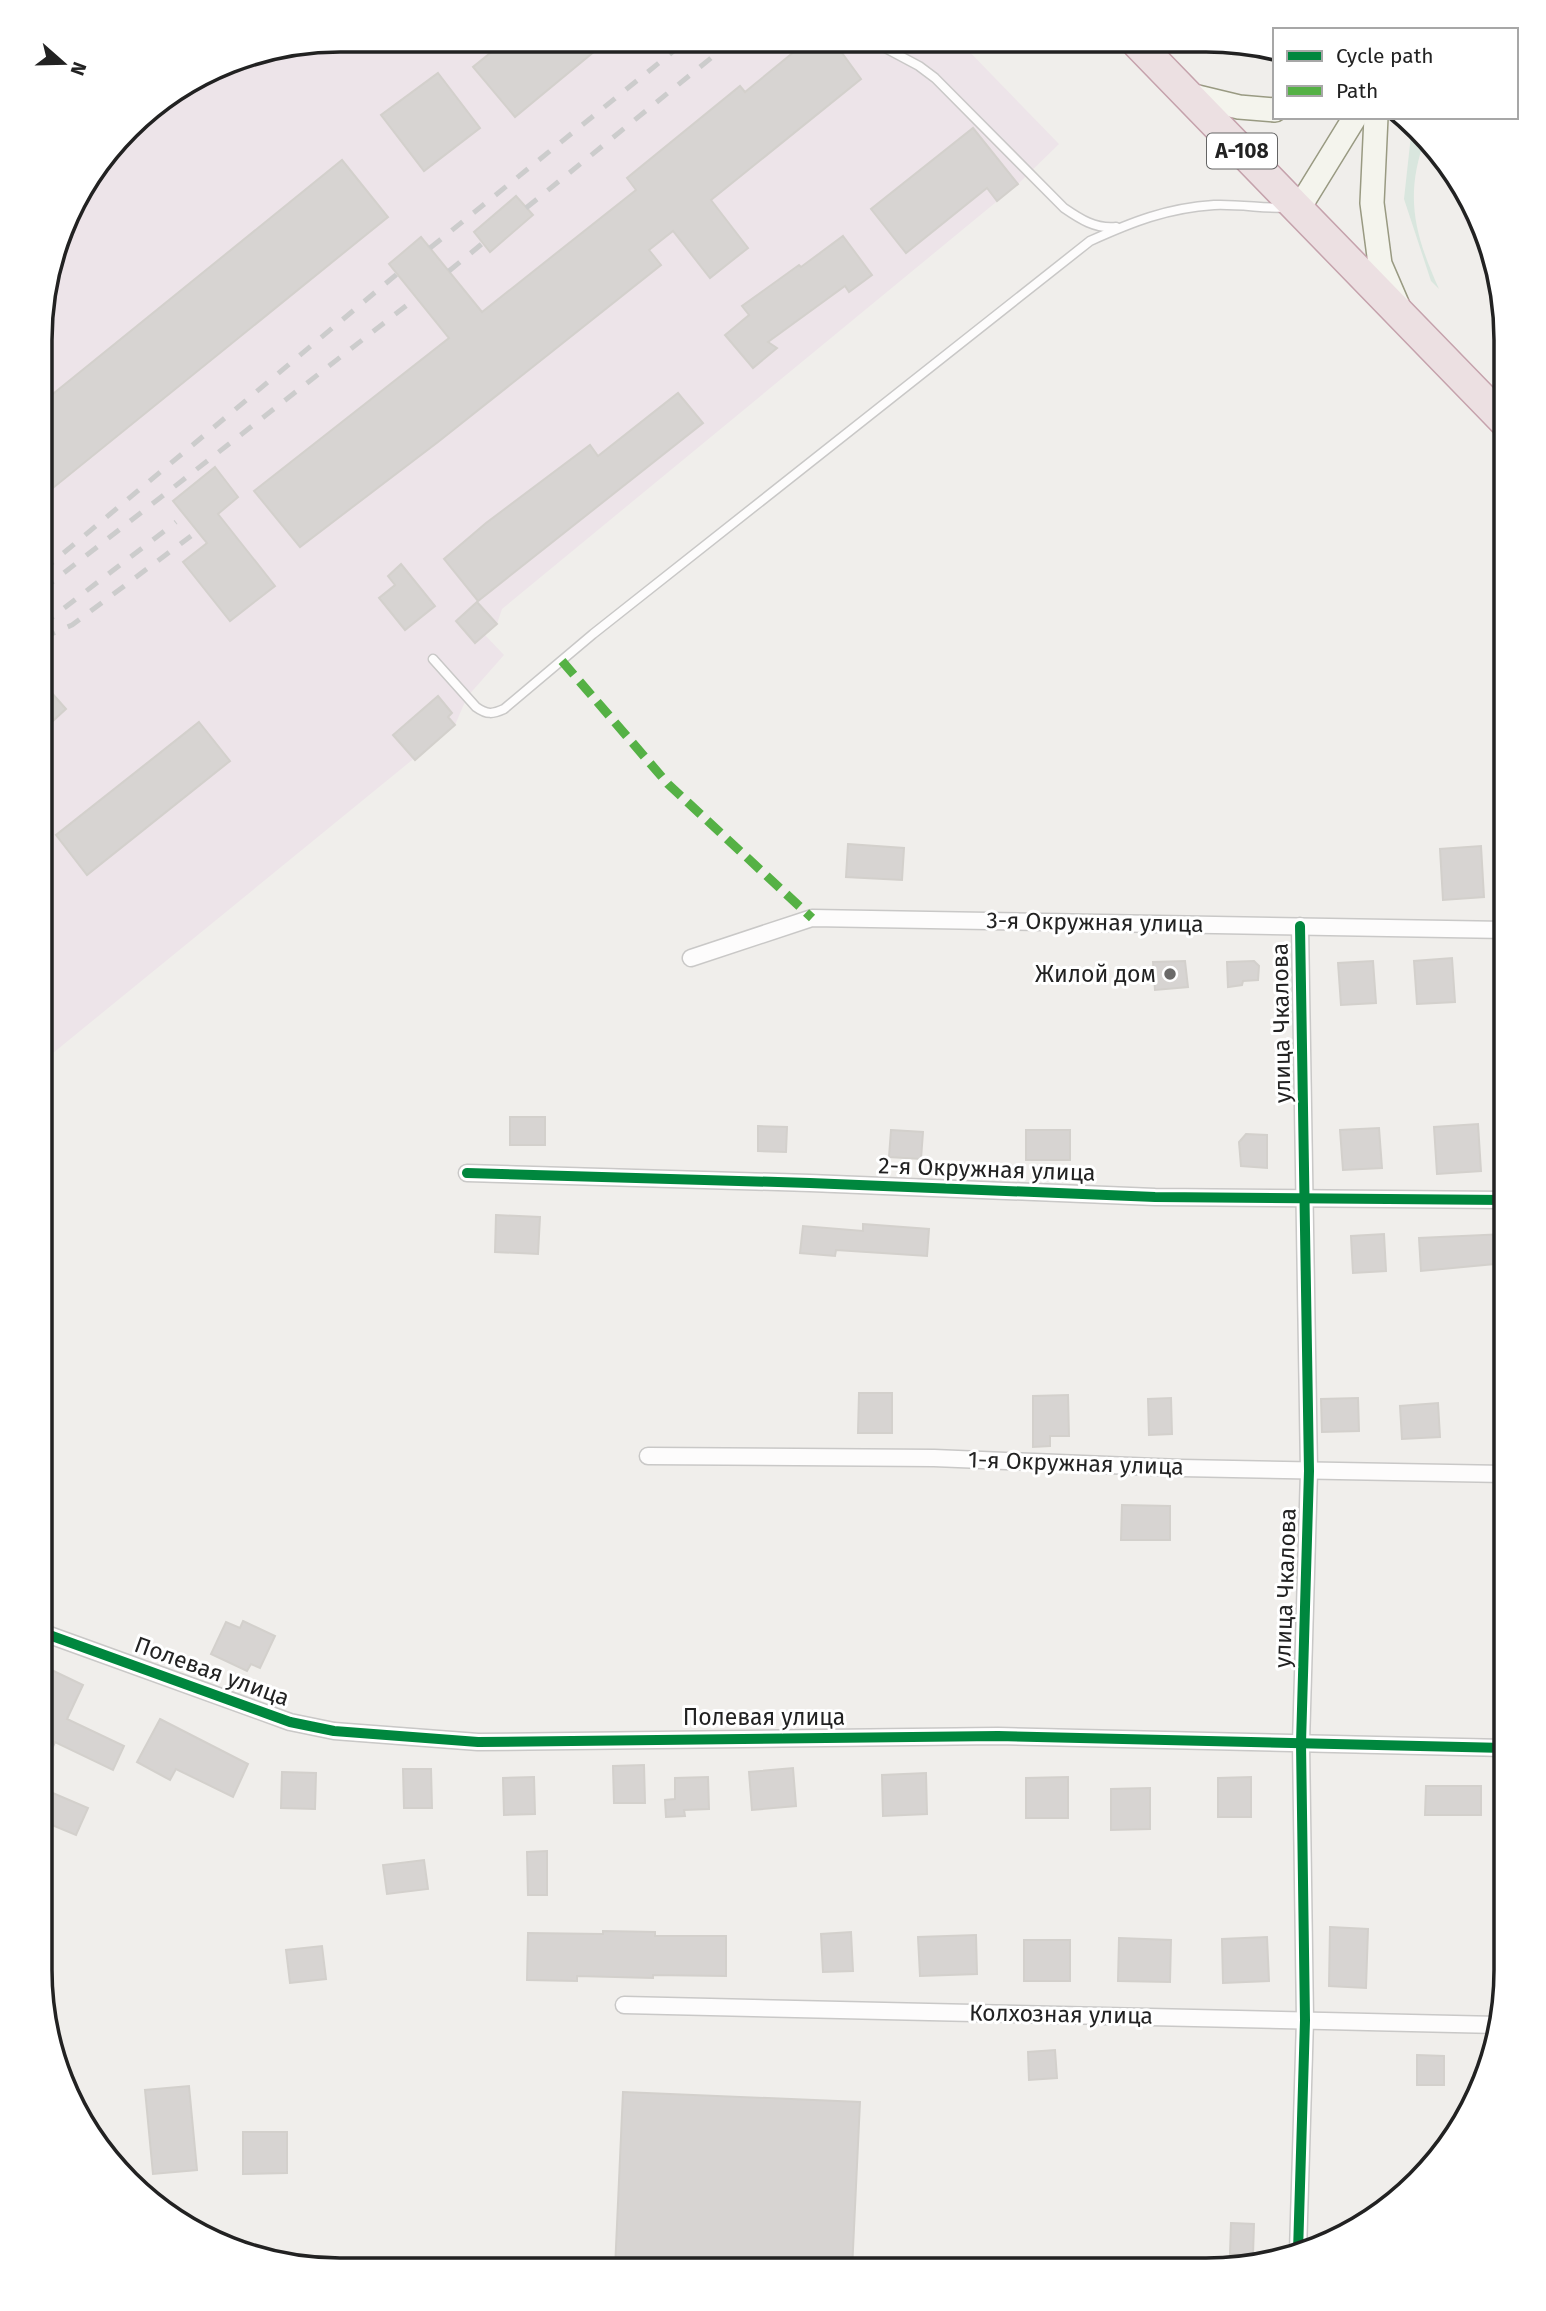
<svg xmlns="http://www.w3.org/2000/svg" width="1546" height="2311" font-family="'Fira Sans',sans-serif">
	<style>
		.industrial { fill: #ede4e9 }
		.wetland { fill: #d9e6de }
		.building { fill: #d7d4d2; stroke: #d3d0cc; stroke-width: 2 }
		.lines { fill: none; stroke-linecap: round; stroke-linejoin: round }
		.lane-casing { stroke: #c9c8c7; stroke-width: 11 }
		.street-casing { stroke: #c9c8c7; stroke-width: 19 }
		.secondary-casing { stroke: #999a82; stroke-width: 26 }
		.highway-casing { stroke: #c5a2ac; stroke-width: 33 }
		.lane { stroke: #fdfcfc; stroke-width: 8 }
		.street { stroke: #fdfcfc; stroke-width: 16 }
		.secondary { stroke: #f4f4ed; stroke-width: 23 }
		.highway { stroke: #ece0e2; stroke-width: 30 }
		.rail { stroke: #ccc; stroke-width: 5; stroke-dasharray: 14 14; stroke-linecap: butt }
		.quiet { stroke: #55b145; stroke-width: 9; stroke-dasharray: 18 9; stroke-linecap: butt }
		.cycleway-casing { stroke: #fff; stroke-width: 15 }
		.cycleway { stroke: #00873e; stroke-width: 10 }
		.poi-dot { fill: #6a6968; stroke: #fff; stroke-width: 2.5 }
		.labels { text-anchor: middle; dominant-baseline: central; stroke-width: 6; stroke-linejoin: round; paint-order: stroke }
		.shield { fill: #fff; stroke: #646464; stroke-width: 2 }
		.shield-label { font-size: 21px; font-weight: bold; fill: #222 }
		.street-label { font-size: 23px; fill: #222; stroke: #fff }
		.poi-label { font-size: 23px; fill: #222; stroke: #fff; text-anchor: end }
		.rim { fill: none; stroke: #222; stroke-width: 3.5 }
	</style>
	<rect width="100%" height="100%" fill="#f0eeeb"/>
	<g class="industrial">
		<path d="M 341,40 L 960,42 L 1059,144 L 1018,184 L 502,609 L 497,624 L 485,635 L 504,655 L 467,697 L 455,725 L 42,1062 L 43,301 L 80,191 L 143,115 L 244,56 Z"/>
		<path d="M 1473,209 L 1483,225 L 1488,254 L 1463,218 Z"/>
	</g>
	<path class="wetland" d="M 1412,126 L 1425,139 C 1404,197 1415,235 1439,289 L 1431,281 L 1404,199 Z"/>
	<g class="building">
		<path d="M 505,41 L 607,41 L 515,117 L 473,67 Z"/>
		<path d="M 806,42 L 834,42 L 861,79 L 711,200 L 748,248 L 710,278 L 673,231 L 649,250 L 661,265 L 438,442 L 300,547 L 254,491 L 449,338 L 389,264 L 421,237 L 482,312 L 636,190 L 627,178 L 740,86 L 745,92 Z"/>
		<path d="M 438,73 L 480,128 L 424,171 L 381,115 Z"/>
		<path d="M 973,128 L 1018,184 L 997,201 L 987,188 L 906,253 L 871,209 Z"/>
		<path d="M 342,160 L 388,217 L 43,496 L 43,402 Z"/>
		<path d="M 516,196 L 533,215 L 490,252 L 474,232 Z"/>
		<path d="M 843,236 L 872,275 L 849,292 L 845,286 L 768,342 L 777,348 L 753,368 L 725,335 L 749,315 L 742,306 L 799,265 L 801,267 Z"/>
		<path d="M 678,393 L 703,423 L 478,601 L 444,559 L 486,523 L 590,445 L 598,456 Z"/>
		<path d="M 215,467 L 238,497 L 218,514 L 275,586 L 230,621 L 183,562 L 207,543 L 173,501 Z"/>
		<path d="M 401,564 L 435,606 L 405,630 L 379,598 L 395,585 L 388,576 Z"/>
		<path d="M 477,602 L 497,624 L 475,643 L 456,621 Z"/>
		<path d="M 42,682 L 66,709 L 42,731 Z"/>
		<path d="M 438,696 L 452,713 L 448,717 L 455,725 L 415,760 L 393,735 Z"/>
		<path d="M 199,722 L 230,761 L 87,875 L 56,835 Z"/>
		<path d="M 848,844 L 904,848 L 902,880 L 846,877 Z"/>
		<path d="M 1481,846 L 1484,897 L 1443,900 L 1440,849 Z"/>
		<path d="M 1452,958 L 1455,1002 L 1417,1004 L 1414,961 Z"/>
		<path d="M 1185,961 L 1188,987 L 1155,990 L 1153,962 Z"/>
		<path d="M 1254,961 L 1259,966 L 1258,980 L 1243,981 L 1242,985 L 1228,987 L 1227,962 Z"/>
		<path d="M 1373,961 L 1376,1003 L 1341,1005 L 1338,963 Z"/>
		<rect x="510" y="1117" width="35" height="28"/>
		<path d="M 1478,1124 L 1481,1171 L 1437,1174 L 1434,1127 Z"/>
		<path d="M 758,1126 L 787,1127 L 786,1152 L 758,1151 Z"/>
		<path d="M 1379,1128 L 1382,1168 L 1343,1170 L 1340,1130 Z"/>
		<path d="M 891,1130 L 923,1132 L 921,1159 L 889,1157 Z"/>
		<rect x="1026" y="1130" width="44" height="30"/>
		<path d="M 1246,1134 L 1267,1135 L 1267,1168 L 1241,1166 L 1239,1142 Z"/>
		<path d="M 496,1215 L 540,1217 L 538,1254 L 495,1252 Z"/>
		<path d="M 863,1224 L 929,1229 L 927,1256 L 836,1250 L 835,1256 L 800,1253 L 803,1226 L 863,1231 Z"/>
		<path d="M 1384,1234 L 1386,1271 L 1353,1273 L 1351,1236 Z"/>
		<path d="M 1505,1234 L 1505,1263 L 1421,1271 L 1419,1238 Z"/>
		<path d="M 859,1393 L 892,1393 L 892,1433 L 858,1433 Z"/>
		<path d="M 1068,1395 L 1069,1436 L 1050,1436 L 1050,1446 L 1033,1447 L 1033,1396 Z"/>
		<path d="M 1171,1398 L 1172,1434 L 1149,1435 L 1148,1399 Z"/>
		<path d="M 1358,1398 L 1359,1431 L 1322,1432 L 1321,1399 Z"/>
		<path d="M 1438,1403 L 1440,1437 L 1402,1439 L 1400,1406 Z"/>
		<path d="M 1122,1505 L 1170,1506 L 1170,1540 L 1121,1540 Z"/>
		<path d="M 243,1621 L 275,1636 L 260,1668 L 251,1664 L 247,1671 L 211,1654 L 226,1622 L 240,1628 Z"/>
		<path d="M 41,1665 L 83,1685 L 67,1719 L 124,1746 L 113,1770 L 55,1742 L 41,1774 Z"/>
		<path d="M 160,1719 L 248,1764 L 233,1797 L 176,1769 L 170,1780 L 137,1762 Z"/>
		<path d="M 644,1765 L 645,1803 L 614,1803 L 613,1766 Z"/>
		<path d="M 793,1768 L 796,1806 L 752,1810 L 749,1772 Z"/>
		<path d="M 403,1769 L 431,1769 L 432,1808 L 404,1808 Z"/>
		<path d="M 282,1772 L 316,1773 L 315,1809 L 281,1808 Z"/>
		<path d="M 926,1773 L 927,1814 L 883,1816 L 882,1775 Z"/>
		<path d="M 534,1777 L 535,1814 L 504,1815 L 503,1778 Z"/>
		<path d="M 708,1777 L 709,1809 L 684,1810 L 685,1816 L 666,1817 L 665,1800 L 675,1799 L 675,1778 Z"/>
		<path d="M 1068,1777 L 1068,1818 L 1026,1818 L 1026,1778 Z"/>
		<path d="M 1251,1777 L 1251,1817 L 1218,1817 L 1218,1778 Z"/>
		<path d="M 1426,1786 L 1481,1786 L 1481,1815 L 1425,1815 Z"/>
		<path d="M 41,1788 L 88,1808 L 76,1835 L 40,1820 Z"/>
		<path d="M 1150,1788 L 1150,1829 L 1111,1830 L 1111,1789 Z"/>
		<path d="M 547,1851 L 547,1895 L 528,1895 L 527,1852 Z"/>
		<path d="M 424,1860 L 428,1889 L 387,1894 L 383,1865 Z"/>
		<path d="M 1330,1927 L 1368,1929 L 1366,1988 L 1329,1986 Z"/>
		<path d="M 603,1931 L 655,1932 L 655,1936 L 726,1936 L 726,1976 L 653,1975 L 653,1978 L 577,1976 L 577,1981 L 527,1980 L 528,1933 L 603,1934 Z"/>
		<path d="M 851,1932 L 853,1971 L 823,1972 L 821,1934 Z"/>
		<path d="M 976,1935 L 977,1974 L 920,1976 L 918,1937 Z"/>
		<path d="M 1267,1937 L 1269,1981 L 1223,1983 L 1222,1939 Z"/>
		<path d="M 1119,1938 L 1171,1940 L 1170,1982 L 1118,1981 Z"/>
		<rect x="1024" y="1940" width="46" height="41"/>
		<path d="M 322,1946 L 326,1979 L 290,1983 L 286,1950 Z"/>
		<path d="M 1055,2050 L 1057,2078 L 1029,2080 L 1028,2052 Z"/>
		<path d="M 1417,2055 L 1444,2056 L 1444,2085 L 1417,2085 Z"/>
		<path d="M 189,2086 L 197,2170 L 153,2174 L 145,2090 Z"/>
		<path d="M 623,2092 L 860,2102 L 852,2270 L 615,2269 Z"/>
		<path d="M 243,2132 L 287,2132 L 287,2173 L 243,2174 Z"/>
		<path d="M 1231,2223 L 1254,2224 L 1253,2255 L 1230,2254 Z"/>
	</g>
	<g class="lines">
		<defs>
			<g id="lane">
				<path d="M 874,42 L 919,66 L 935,78 L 1064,208 C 1080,219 1095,229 1116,227"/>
				<path d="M 433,659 L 476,707 C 487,715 493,714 504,709 L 593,634 L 1090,241 C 1132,222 1167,208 1214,205 C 1237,204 1262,208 1285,208"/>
			</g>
			<g id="street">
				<path d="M 691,958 L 812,918 L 1506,930"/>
				<path d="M 467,1173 L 810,1183 L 1155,1197 L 1505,1200"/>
				<path d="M 648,1456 L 934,1458 L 1181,1468 L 1505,1474"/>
				<path d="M 41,1632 L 290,1722 L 334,1731 L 478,1742 L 998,1736 L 1505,1748"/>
				<path d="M 624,2005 L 1498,2025"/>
				<path d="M 1298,2252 L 1305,2020 L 1301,1743 L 1309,1471 L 1300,926"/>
			</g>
			<g id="secondary">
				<path d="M 1185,94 L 1239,107 L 1275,110"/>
				<path d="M 1376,117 L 1372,203 L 1380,264 L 1399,308"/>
				<path d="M 1299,208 L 1355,117"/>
			</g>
			<path id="highway" d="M 1137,43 L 1506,423"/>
		</defs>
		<use href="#lane" class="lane-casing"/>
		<use href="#street" class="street-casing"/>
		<use href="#secondary" class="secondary-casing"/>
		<use href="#highway" class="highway-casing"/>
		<use href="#lane" class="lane"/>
		<use href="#street" class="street"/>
		<use href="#secondary" class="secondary"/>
		<use href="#highway" class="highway"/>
		<g class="rail">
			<path d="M 526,208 L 732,41"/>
			<path d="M 430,248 L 686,41"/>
			<path d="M 449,271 L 483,243"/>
			<path d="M 42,571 L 397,274"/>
			<path d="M 42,590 L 416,298"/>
			<path d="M 42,625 L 176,522"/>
			<path d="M 42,638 L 72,625 L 191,536"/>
		</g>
		<path class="quiet" d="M 562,661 L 668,784 L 812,918"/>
		<defs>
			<g id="cycleway">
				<path d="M 467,1173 L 810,1183 L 1155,1197 L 1505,1200"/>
				<path d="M 41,1632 L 290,1722 L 334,1731 L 478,1742 L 998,1736 L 1505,1748"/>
				<path d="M 1298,2252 L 1305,2020 L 1301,1743 L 1309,1471 L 1300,926"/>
			</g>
		</defs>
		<use href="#cycleway" class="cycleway-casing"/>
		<use href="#cycleway" class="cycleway"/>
	</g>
	<circle class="poi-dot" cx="1170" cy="974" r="7"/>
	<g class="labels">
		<rect class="shield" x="1207" y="133.5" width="70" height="35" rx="5"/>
		<g class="shield-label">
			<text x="1242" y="151">А-108</text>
		</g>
		<g class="street-label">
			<text transform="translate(1095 922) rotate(1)">3-я Окружная улица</text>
			<text transform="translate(1281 1023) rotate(-91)">улица Чкалова</text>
			<text transform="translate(987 1169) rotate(2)">2-я Окружная улица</text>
			<text transform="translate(1076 1463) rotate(2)">1-я Окружная улица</text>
			<text transform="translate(1285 1588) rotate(-88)">улица Чкалова</text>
			<text transform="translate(212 1671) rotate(20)">Полевая улица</text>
			<text x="764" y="1717">Полевая улица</text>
			<text transform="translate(1061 2014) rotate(1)">Колхозная улица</text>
		</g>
		<g class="poi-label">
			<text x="1156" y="974">Жилой дом</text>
		</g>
	</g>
	<path d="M0 0H1546V2311H0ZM340 52H1206A288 288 0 0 1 1494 340V1970A288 288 0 0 1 1206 2258H340A288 288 0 0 1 52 1970V340A288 288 0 0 1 340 52Z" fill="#fff" fill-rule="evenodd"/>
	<path class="rim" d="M340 52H1206A288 288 0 0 1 1494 340V1970A288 288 0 0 1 1206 2258H340A288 288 0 0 1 52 1970V340A288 288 0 0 1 340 52Z"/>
	<rect x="1273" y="28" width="245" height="91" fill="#ffffff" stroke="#a7a7a7" stroke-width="2"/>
	<rect x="1287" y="51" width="35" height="10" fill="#00873e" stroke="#a7a7a7" stroke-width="2"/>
	<text x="1336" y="63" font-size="21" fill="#222222">Cycle path</text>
	<rect x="1287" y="86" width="35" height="10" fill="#55b145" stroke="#a7a7a7" stroke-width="2"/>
	<text x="1336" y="98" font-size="21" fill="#222222">Path</text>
	<g transform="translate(63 63) rotate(110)" stroke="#ffffff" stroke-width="5" paint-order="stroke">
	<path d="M0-5L12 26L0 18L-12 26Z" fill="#222222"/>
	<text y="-10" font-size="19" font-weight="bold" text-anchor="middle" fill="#222222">N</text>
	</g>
</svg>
